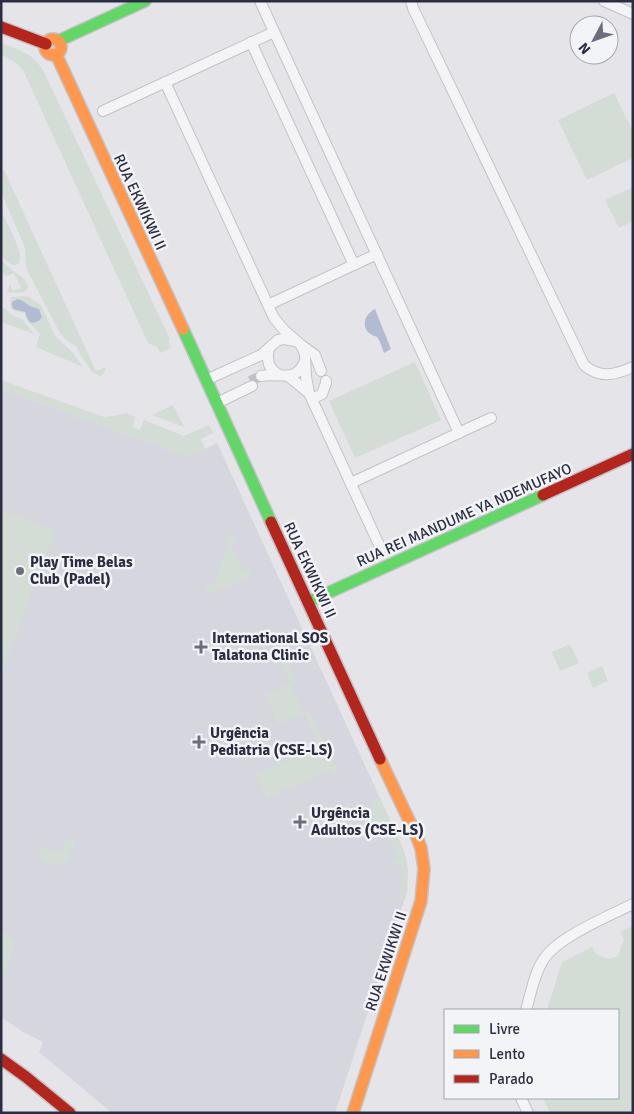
<svg xmlns="http://www.w3.org/2000/svg" width="634" height="1114" font-family="Signika,sans-serif">
	<style>
		.built { fill: #d5d6de }
		.green { fill: #d3dcd5 }
		.water { fill: #b3bbd3 }
		.lines { fill: none; stroke-linecap: round; stroke-linejoin: round }
		.street-tunnel { stroke: #c0c0c8; stroke-width: 10; stroke-dasharray: 10 5; stroke-linecap: butt }
		.street-casing { stroke: #c2c2c7; stroke-width: 12 }
		.fast-casing { stroke: #c2c2c7; stroke-width: 14 }
		.slow-casing { stroke: #c2c2c7; stroke-width: 14 }
		.jam-casing { stroke: #c2c2c7; stroke-width: 14 }
		.street { stroke: #f4f4f6; stroke-width: 10 }
		.fast { stroke: #63d668; stroke-width: 11 }
		.slow { stroke: #ff974d; stroke-width: 11 }
		.jam { stroke: #b3261e; stroke-width: 11 }
		.poi-dot { fill: #6c6e7d; stroke: #f3f4f8; stroke-width: 2 }
		.labels { text-anchor: middle; dominant-baseline: central; stroke-width: 5; stroke-linejoin: round; paint-order: stroke }
		.street-label { font-size: 15px; fill: #2b2e43; stroke: #f3f4f8 }
		.poi-label { font-size: 15px; font-weight: bold; fill: #2b2e43; stroke: #f3f4f8; text-anchor: start }
	</style>
	<rect width="100%" height="100%" fill="#e5e5e9"/>
	<path class="built" d="M 1,389 L 188,457 L 217,443 L 402,846 L 406,858 L 408,870 L 407,892 L 335,1113 L 112,1113 L 39,1052 L 43,1042 L 23,1032 L 1,1017 Z"/>
	<g class="green">
		<path d="M 1,43 C 20,50 32,53 43,70 L 170,339 L 168,340 L 171,348 L 160,353 L 157,347 L 148,343 L 23,70 L 15,62 L 1,55 Z"/>
		<path d="M 614,93 L 633,132 L 633,158 L 587,180 L 558,120 Z"/>
		<path d="M 4,170 L 96,371 L 106,367 L 103,374 L 100,376 L 92,372 L 78,351 L 77,347 L 65,339 L 60,333 L 26,268 L 25,248 L 7,206 L 1,190 L 1,171 Z"/>
		<path d="M 633,187 L 633,221 L 619,228 L 605,200 Z"/>
		<path d="M 1,211 C 5,220 27,257 18,264 C 12,268 5,259 1,256 Z"/>
		<path d="M 1,260 C 4,263 8,266 11,269 C 18,275 26,277 28,287 L 25,292 L 7,293 L 10,284 L 13,291 L 21,288 L 14,273 L 6,276 L 1,272 Z"/>
		<path d="M 27,296 L 41,305 L 55,336 L 72,352 L 83,367 L 36,347 L 40,334 L 27,320 L 25,315 L 26,314 L 28,319 L 30,321 L 41,319 L 42,314 C 34,306 28,307 19,299 L 15,299 L 13,309 C 17,311 21,309 25,312 L 24,313 C 12,310 8,312 11,297 Z"/>
		<path d="M 1,307 L 7,310 L 12,315 L 22,319 L 34,334 L 1,322 Z"/>
		<path d="M 415,362 L 441,420 L 384,445 L 382,444 L 383,446 L 355,458 L 329,401 Z"/>
		<path d="M 1,380 L 104,417 L 114,416 L 126,413 L 136,417 L 132,427 L 140,430 L 144,420 L 184,436 L 209,425 L 213,433 L 201,439 L 205,449 L 188,457 L 1,389 Z"/>
		<path d="M 173,405 L 184,427 L 152,415 Z"/>
		<path d="M 1,510 L 55,530 L 1,675 Z"/>
		<path d="M 227,536 C 232,535 235,537 237,541 L 231,544 L 244,572 L 250,570 L 250,577 L 215,593 C 208,594 204,589 206,583 L 213,585 L 229,543 L 223,540 Z"/>
		<path d="M 570,644 L 579,663 L 560,671 L 552,652 Z"/>
		<path d="M 282,650 L 296,681 L 291,684 L 304,713 L 310,711 L 339,773 L 333,775 L 330,770 L 267,799 L 256,774 L 319,744 L 304,713 L 278,725 L 265,695 L 290,683 L 276,652 Z"/>
		<path d="M 602,666 L 608,681 L 593,688 L 587,673 Z"/>
		<path d="M 379,797 C 395,831 415,861 404,900 L 398,898 C 403,885 403,876 398,864 L 389,868 L 388,864 L 398,859 L 382,825 L 372,830 L 368,822 L 370,817 L 372,801 Z"/>
		<path d="M 67,837 L 76,841 C 67,863 66,870 40,861 L 42,855 L 37,853 L 40,845 L 61,853 Z"/>
		<path d="M 633,926 L 633,1113 L 550,1113 L 543,1098 L 618,1098 L 618,1010 L 547,1010 L 562,962 L 592,947 L 596,954 L 609,959 L 618,956 L 624,939 L 620,932 Z"/>
		<path d="M 1,933 C 9,933 13,937 15,944 L 7,969 L 1,973 Z"/>
	</g>
	<g class="water">
		<path d="M 17,299 L 21,300 L 30,306 L 39,309 L 42,317 C 39,322 31,326 28,319 C 26,316 26,314 25,312 L 13,309 L 12,305 L 12,302 Z"/>
		<path d="M 375,309 L 391,349 L 384,353 C 382,348 380,340 377,337 C 375,336 371,335 369,333 C 361,325 365,314 375,309 Z"/>
	</g>
	<g class="lines">
		<path class="street-tunnel" d="M 250,381 L 261,376"/>
		<defs>
			<g id="street">
				<path d="M 260,1 L 459,433"/>
				<path d="M 411,1 L 413,8 L 584,365 C 600,379 615,375 633,367"/>
				<path d="M 604,1 L 633,14"/>
				<path d="M 251,42 L 354,265"/>
				<path d="M 165,82 L 274,318 L 284,330 L 300,344 L 303,349 L 305,355 L 306,377 L 309,393 L 381,549"/>
				<path d="M 103,111 L 274,32"/>
				<path d="M 268,305 L 377,254"/>
				<path d="M 301,345 L 315,355 L 321,371"/>
				<path d="M 269,349 C 266,361 269,370 280,375"/>
				<path d="M 261,376 C 279,372 296,384 305,361"/>
				<path d="M 288,376 L 309,393"/>
				<path d="M 206,380 L 261,355 L 278,340 L 284,339 L 295,341"/>
				<path d="M 312,399 L 322,394 L 326,383 L 326,381"/>
				<path d="M 217,403 L 252,386"/>
				<path d="M 351,483 L 491,418"/>
				<path d="M 526,1010 C 531,994 534,973 544,959 C 558,937 609,916 633,904"/>
				<path d="M 521,1098 L 528,1113"/>
			</g>
			<g id="fast">
				<path d="M 58,41 L 145,1"/>
				<path d="M 183,329 L 271,522"/>
				<path d="M 308,602 L 543,495"/>
			</g>
			<g id="slow">
				<circle cx="53" cy="47" r="8"/>
				<path d="M 56,54 L 183,329"/>
				<path d="M 353,1113 L 421,901 L 424,869 L 421,848 L 416,835 L 380,759"/>
			</g>
			<g id="jam">
				<path d="M 1,27 L 46,44"/>
				<path d="M 543,495 L 633,454"/>
				<path d="M 271,522 L 380,759"/>
				<path d="M 1,1059 L 26,1077 L 70,1113"/>
			</g>
		</defs>
		<use href="#street" class="street-casing"/>
		<use href="#fast" class="fast-casing"/>
		<use href="#slow" class="slow-casing"/>
		<use href="#jam" class="jam-casing"/>
		<use href="#street" class="street"/>
		<use href="#fast" class="fast"/>
		<use href="#slow" class="slow"/>
		<use href="#jam" class="jam"/>
	</g>
	<g class="poi-dot">
		<circle cx="20" cy="571" r="5"/>
		<path d="M198.5 639.5h5v5h5v5h-5v5h-5v-5h-5v-5h5z"/>
		<path d="M196.5 734.5h5v5h5v5h-5v5h-5v-5h-5v-5h5z"/>
		<path d="M297.5 814.5h5v5h5v5h-5v5h-5v-5h-5v-5h5z"/>
	</g>
	<g class="labels">
		<g class="street-label">
			<text transform="translate(140 202) rotate(65)">RUA EKWIKWI II</text>
			<text transform="translate(464 515) rotate(-24)">RUA REI MANDUME YA NDEMUFAYO</text>
			<text transform="translate(310 570) rotate(65)">RUA EKWIKWI II</text>
			<text transform="translate(386 961) rotate(-72)">RUA EKWIKWI II</text>
		</g>
		<g class="poi-label">
			<text x="30" y="562">Play Time Belas<tspan x="30" dy="17">Club (Padel)</tspan></text>
			<text x="212" y="638">International SOS<tspan x="212" dy="17">Talatona Clinic</tspan></text>
			<text x="210" y="733">Urgência<tspan x="210" dy="17">Pediatria (CSE-LS)</tspan></text>
			<text x="311" y="813">Urgência<tspan x="311" dy="17">Adultos (CSE-LS)</tspan></text>
		</g>
	</g>
	<rect width="634" height="1114" fill="none" stroke="#2b2e43" stroke-width="5"/>
	<rect x="444" y="1009" width="175" height="90" fill="#f3f4f8" stroke="#a3a5b0"/>
	<rect x="454" y="1025" width="25" height="8" fill="#63d668" stroke="#a3a5b0"/>
	<text x="489" y="1034" font-size="15" fill="#2b2e43">Livre</text>
	<rect x="454" y="1050" width="25" height="8" fill="#ff974d" stroke="#a3a5b0"/>
	<text x="489" y="1059" font-size="15" fill="#2b2e43">Lento</text>
	<rect x="454" y="1075" width="25" height="8" fill="#b3261e" stroke="#a3a5b0"/>
	<text x="489" y="1084" font-size="15" fill="#2b2e43">Parado</text>
	<g transform="translate(594 40) rotate(229)"><circle r="24" fill="#f3f4f8" stroke="#a3a5b0"/>
	<path d="M0-4L9 19L0 12L-9 19Z" fill="#6c6e7d"/>
	<text y="-8" font-size="14" font-weight="bold" text-anchor="middle" fill="#2b2e43">N</text>
	</g>
</svg>
